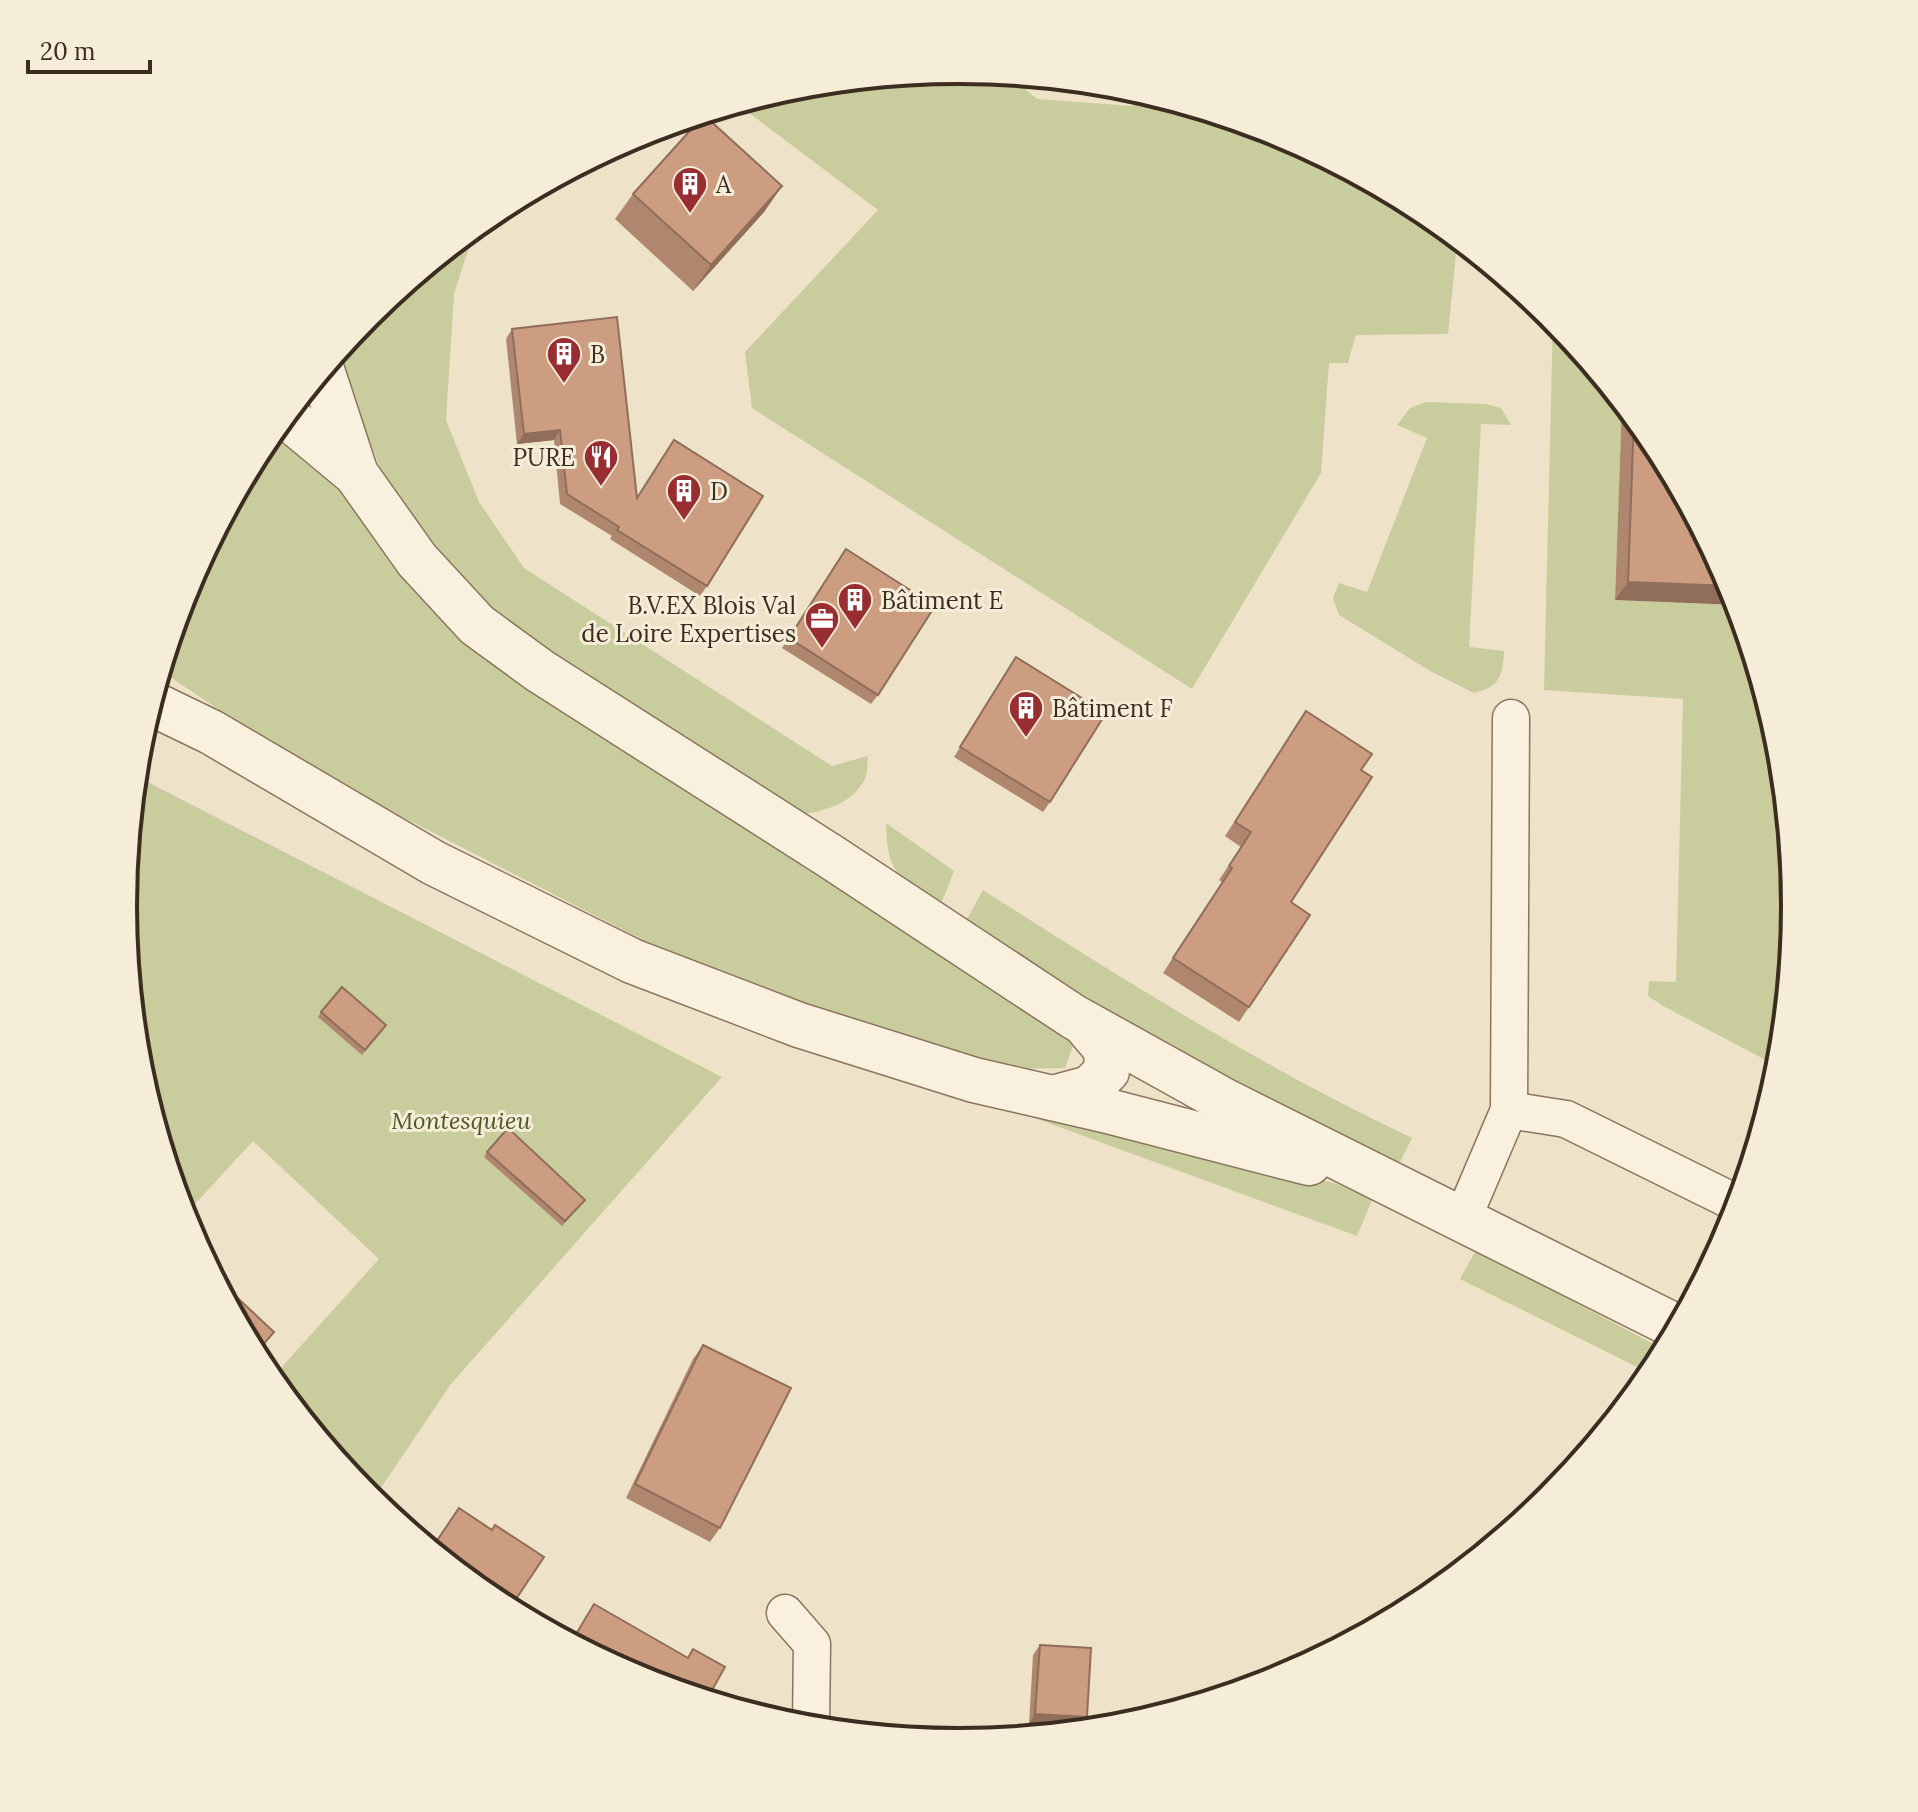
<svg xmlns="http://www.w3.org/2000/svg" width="1918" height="1812" font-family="Lora,serif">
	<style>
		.green { fill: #c9cd9d }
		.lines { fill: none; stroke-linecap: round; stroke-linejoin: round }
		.minor-casing { stroke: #8b755e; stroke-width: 39 }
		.tertiary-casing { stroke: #8b755e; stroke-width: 47 }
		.minor { stroke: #f9f0dd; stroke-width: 36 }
		.tertiary { stroke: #f9f0dd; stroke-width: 44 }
		.wall { fill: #af876e }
		.shaded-wall { fill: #8f6e5a }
		.building { fill: #cc9d80; stroke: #8f6e5a; stroke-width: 2 }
		.labels { text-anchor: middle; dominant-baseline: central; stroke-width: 6; stroke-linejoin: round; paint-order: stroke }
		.poi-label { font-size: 24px; fill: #3c2d21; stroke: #f6edd9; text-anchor: start }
		.park-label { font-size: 24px; font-style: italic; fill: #4d5828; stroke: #f6edd9 }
		.rim { fill: none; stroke: #3c2d21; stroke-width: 4 }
	</style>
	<rect width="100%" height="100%" fill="#eee2c9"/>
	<g class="green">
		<path d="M 959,70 L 1009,75 L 1037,99 L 1133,106 L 1135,90 L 1266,130 L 1266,145 L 1302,146 L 1424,211 L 1463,243 L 1457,243 L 1448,334 L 1356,335 L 1348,363 L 1329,363 L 1321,473 L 1192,689 L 752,408 L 745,352 L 878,210 L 737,104 L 796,86 Z"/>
		<path d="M 516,199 L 470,244 L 454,294 L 446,420 L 479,502 L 524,568 L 832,766 L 868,756 C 867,762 868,770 866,776 C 857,801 825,812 802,814 L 517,632 L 447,563 L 382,473 L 344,374 L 345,343 L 368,315 L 495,211 Z"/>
		<path d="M 1553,318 L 1622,403 L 1615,600 L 1737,605 L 1779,743 L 1791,865 L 1787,951 L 1790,953 L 1779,1067 L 1665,1007 L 1648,996 L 1649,981 L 1676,982 L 1683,699 L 1544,690 Z"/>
		<path d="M 1427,402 L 1486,404 L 1501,408 L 1511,425 L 1481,424 L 1469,647 L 1504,651 C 1503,675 1500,687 1474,693 L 1432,672 L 1339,615 L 1333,598 L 1339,583 L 1367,592 L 1427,438 L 1397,425 L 1410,408 Z"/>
		<path d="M 276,427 L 302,442 L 517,679 L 1074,1043 L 1065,1068 L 1011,1069 L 819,1009 L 641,939 L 305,767 L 161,671 L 187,586 L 264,441 Z"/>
		<path d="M 136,776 L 722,1077 L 451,1384 L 372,1501 L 271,1379 L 379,1259 L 253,1141 L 184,1216 L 139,1069 L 123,906 Z"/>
		<path d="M 886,823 L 954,871 L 941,904 C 900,878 887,876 886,823 Z"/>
		<path d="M 983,890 C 1122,979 1262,1067 1412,1138 L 1400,1162 L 1281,1105 L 1134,1028 L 967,919 Z"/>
		<path d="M 1022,1108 L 1337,1184 L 1372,1200 L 1357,1236 L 1021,1113 Z"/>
		<path d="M 1476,1250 L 1665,1350 L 1651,1374 L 1460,1279 Z"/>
	</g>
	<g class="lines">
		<defs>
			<g id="minor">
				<path d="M 1509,1110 L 1566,1119 L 1738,1204"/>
				<path d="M 1463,1218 L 1509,1110 L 1511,718"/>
				<path d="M 785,1613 L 812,1644 L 811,1727"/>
			</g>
			<g id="tertiary">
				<path d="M 322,370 L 356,474"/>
				<path d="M 285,415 L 356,474 L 417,560 L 477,625 L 540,671 L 833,858 L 1074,1017 L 1225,1101 L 1677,1327"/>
				<path d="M 151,703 L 211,732 L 434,863 L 632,961 L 799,1025 L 974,1080 L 1104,1110 L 1309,1163"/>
				<path d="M 1053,1098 L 1090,1088 L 1107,1071 L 1106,1049 L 1084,1023"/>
			</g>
		</defs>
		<use href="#minor" class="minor-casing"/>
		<use href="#tertiary" class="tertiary-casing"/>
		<use href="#minor" class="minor"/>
		<use href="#tertiary" class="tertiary"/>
	</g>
	<g class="wall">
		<path d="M 1266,130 L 1279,134 L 1266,145 Z"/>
		<path d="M 782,186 L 764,212 L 693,291 L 615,219 L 633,194 Z"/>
		<path d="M 512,329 L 637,497 L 707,586 L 700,596 L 610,539 L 612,536 L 560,504 L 554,440 L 517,444 L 506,339 Z"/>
		<path d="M 1622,403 L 1654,442 L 1732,586 L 1615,600 Z"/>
		<path d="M 839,559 L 878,695 L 871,704 L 782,648 Z"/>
		<path d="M 1016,657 L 1050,802 L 1043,812 L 954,757 Z"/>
		<path d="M 1306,711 L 1361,770 L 1291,902 L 1249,1007 L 1239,1022 L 1163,973 L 1222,882 L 1219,880 L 1241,847 L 1225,836 Z"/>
		<path d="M 1791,865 L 1795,906 L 1790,953 L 1787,951 Z"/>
		<path d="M 321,1012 L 383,1030 L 362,1055 L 318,1017 Z"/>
		<path d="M 487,1152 L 585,1200 L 562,1226 L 484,1157 Z"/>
		<path d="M 703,1345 L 720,1528 L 710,1542 L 626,1498 L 693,1359 Z"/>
		<path d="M 459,1508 L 492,1530 L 544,1557 L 509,1609 L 494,1601 L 431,1549 Z"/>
		<path d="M 594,1604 L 687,1658 L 693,1649 L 707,1699 L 639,1678 L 570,1642 Z"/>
		<path d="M 1040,1645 L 1080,1727 L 1029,1724 L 1033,1655 Z"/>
	</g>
	<g class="shaded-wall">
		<path d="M 1274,132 L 1279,134 L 1302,146 L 1266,145 Z"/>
		<path d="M 782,186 L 764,212 L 693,291 L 711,265 Z"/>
		<path d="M 560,430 L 554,440 L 517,444 L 524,434 Z"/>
		<path d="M 1628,582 L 1731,586 L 1737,605 L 1615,600 Z"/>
		<path d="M 1035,1714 L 1087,1717 L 1080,1727 L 1029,1724 Z"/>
	</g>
	<g class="building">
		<path d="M 704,115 L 782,186 L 711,265 L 633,194 Z"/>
		<path d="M 617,317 L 637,498 L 674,440 L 763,496 L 707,586 L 617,530 L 619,527 L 567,494 L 560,430 L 524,434 L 512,329 Z"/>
		<path d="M 1634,417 L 1654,442 L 1731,586 L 1628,582 Z"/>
		<path d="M 846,549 L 935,606 L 878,695 L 789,638 Z"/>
		<path d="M 1016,657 L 1106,713 L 1050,802 L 960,747 Z"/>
		<path d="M 1306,711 L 1372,754 L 1361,770 L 1372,777 L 1291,902 L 1310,915 L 1249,1007 L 1173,958 L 1232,868 L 1229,866 L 1251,832 L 1235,822 Z"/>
		<path d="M 130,839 L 131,839 L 132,872 L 126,872 Z"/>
		<path d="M 342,987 L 386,1025 L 365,1050 L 321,1012 Z"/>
		<path d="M 508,1128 L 585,1200 L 565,1221 L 487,1152 Z"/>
		<path d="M 215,1277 L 274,1332 L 255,1354 L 214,1278 Z"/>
		<path d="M 703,1345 L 791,1388 L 720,1528 L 635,1484 Z"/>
		<path d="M 459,1508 L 492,1530 L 495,1525 L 544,1557 L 514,1602 L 432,1548 Z"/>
		<path d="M 594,1604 L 688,1658 L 693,1649 L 725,1667 L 707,1699 L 642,1679 L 575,1636 Z"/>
		<path d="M 1040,1645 L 1091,1648 L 1087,1717 L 1035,1714 Z"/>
	</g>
	<defs>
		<symbol id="building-pin" viewBox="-11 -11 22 30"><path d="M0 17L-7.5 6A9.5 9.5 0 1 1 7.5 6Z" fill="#992e32" stroke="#f6edd9"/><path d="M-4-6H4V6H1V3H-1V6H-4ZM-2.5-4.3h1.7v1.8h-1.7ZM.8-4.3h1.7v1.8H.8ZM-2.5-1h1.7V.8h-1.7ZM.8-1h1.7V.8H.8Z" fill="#fff"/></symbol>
		<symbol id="restaurant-pin" viewBox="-11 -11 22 30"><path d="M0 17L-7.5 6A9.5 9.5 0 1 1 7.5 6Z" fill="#992e32" stroke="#f6edd9"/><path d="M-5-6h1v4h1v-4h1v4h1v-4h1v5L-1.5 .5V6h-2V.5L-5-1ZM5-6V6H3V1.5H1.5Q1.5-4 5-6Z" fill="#fff"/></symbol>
		<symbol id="office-pin" viewBox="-11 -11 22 30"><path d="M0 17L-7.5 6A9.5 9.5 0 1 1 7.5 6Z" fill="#992e32" stroke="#f6edd9"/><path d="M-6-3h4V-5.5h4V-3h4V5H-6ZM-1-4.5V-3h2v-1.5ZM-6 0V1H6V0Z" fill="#fff"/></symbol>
	</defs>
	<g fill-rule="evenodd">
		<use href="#building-pin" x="670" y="164" width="40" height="54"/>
		<use href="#building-pin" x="544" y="334" width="40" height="54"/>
		<use href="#restaurant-pin" x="581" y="437" width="40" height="54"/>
		<use href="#building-pin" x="664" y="471" width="40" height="54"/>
		<use href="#building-pin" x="835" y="580" width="40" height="54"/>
		<use href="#office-pin" x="802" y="599" width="40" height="54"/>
		<use href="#building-pin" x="1006" y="688" width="40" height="54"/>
	</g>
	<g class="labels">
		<g class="poi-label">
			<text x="716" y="184">A</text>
			<text x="590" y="354">B</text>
			<text x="575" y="457" text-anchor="end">PURE</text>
			<text x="710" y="491">D</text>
			<text x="881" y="600">Bâtiment E</text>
			<text x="796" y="605" text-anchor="end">B.V.EX Blois Val<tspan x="796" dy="28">de Loire Expertises</tspan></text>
			<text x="1052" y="708">Bâtiment F</text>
		</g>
		<g class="park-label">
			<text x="461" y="1120">Montesquieu</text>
		</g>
	</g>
	<path d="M0 0H1918V1812H0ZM137 906a822 822 0 1 1 1644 0a822 822 0 1 1-1644 0Z" fill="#f6edd9" fill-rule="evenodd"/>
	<path class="rim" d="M137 906a822 822 0 1 1 1644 0a822 822 0 1 1-1644 0Z"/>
	<path d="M28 60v12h122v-12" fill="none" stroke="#3c2d21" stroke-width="4"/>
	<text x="40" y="60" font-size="24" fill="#3c2d21" stroke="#f6edd9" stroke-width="6" paint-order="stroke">20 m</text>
</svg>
